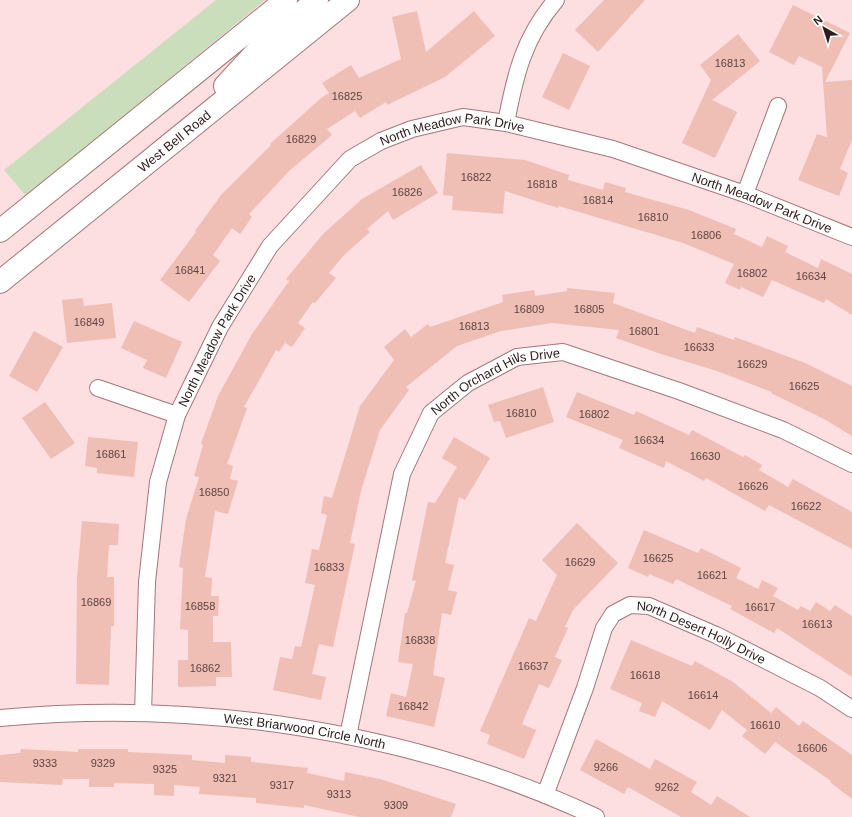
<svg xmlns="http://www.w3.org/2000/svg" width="852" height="817" font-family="Arial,sans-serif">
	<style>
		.green { fill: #cadebb }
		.building { fill: #efbeb4 }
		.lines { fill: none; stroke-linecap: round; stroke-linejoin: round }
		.minor-casing { stroke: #a5777c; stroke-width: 18 }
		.primary-casing { stroke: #a5777c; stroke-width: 24 }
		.minor { stroke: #fff; stroke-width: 16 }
		.primary { stroke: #fff; stroke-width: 22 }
		.labels { text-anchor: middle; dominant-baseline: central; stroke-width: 3; stroke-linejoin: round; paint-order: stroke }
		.number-label { font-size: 11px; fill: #5e4443 }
		.street-label { font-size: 13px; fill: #2e1c1d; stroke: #fff }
	</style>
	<rect width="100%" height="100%" fill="#fddee1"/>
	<path class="green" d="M 216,0 L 265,0 L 26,196 L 4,170 Z"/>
	<g class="building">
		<path d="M 604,0 L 645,0 L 598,52 L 575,30 Z"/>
		<path d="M 793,5 L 850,33 L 825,82 L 852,80 L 852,140 L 840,169 L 848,173 L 839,196 L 798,180 L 817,134 L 827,137 L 822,67 L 799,56 L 794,65 L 769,52 Z"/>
		<path d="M 417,11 L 426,52 L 474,11 L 495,36 L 445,77 L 387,105 L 386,102 L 360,118 L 355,111 L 327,129 L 332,135 L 289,171 L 249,214 L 252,217 L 240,234 L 232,228 L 213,255 L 220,261 L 189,302 L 160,280 L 196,232 L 195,231 L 221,195 L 271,145 L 270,144 L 320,99 L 329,93 L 322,83 L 351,65 L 359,78 L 401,59 L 392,17 Z"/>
		<path d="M 738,34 L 760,61 L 712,100 L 737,112 L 715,158 L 682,143 L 711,80 L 700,65 Z"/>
		<path d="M 563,53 L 590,66 L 569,110 L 542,97 Z"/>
		<path d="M 447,153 L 525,160 L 569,175 L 568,180 L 603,190 L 605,182 L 626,188 L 625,192 L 689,210 L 736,229 L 734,234 L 762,247 L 767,236 L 788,246 L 785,252 L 818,268 L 821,259 L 852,274 L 852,315 L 826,299 L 824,303 L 772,280 L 763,297 L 741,287 L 740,290 L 725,283 L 734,264 L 683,243 L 559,206 L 558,208 L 505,191 L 503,214 L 452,210 L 453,196 L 443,195 Z"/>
		<path d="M 421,165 L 438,193 L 393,220 L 388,211 L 367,229 L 370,232 L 344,255 L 329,273 L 336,278 L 315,303 L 313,302 L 298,323 L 305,328 L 292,347 L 285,343 L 279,352 L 276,350 L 244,407 L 247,408 L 227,464 L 233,466 L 230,479 L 238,481 L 228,514 L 215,511 L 205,577 L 212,578 L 211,596 L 219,596 L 218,616 L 213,616 L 213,642 L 231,642 L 232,677 L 216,677 L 216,686 L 178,687 L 178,660 L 188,660 L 188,630 L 180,629 L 183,568 L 179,567 L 186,519 L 199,477 L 194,476 L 203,445 L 201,444 L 218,396 L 252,334 L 289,281 L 286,279 L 323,234 L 362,199 Z"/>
		<path d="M 567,288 L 615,293 L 613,303 L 695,333 L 697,327 L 734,340 L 735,337 L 805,363 L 852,386 L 852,436 L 824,419 L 771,393 L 772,392 L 717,371 L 661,354 L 616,338 L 619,330 L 552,323 L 501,331 L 457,346 L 406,387 L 409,390 L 380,430 L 361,491 L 350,543 L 355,544 L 333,647 L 319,644 L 312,674 L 326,677 L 321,700 L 273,690 L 280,657 L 292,659 L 295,646 L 301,647 L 315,585 L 305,583 L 312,549 L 319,550 L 327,515 L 321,513 L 324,496 L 332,498 L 360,406 L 394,360 L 384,347 L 405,329 L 411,337 L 428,324 L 430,327 L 503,302 L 502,295 L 534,290 L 535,296 L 567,291 Z"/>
		<path d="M 83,298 L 84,306 L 112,303 L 116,338 L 67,343 L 62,300 Z"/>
		<path d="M 134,321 L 182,342 L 166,378 L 143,368 L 147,360 L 121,348 Z"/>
		<path d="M 34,331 L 63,347 L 37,392 L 9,376 Z"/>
		<path d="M 543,387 L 554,422 L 506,438 L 500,421 L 494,422 L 488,405 Z"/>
		<path d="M 577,392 L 634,415 L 636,411 L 689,435 L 692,430 L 743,457 L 745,455 L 762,465 L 759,470 L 788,487 L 793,479 L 852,512 L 852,549 L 769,505 L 765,511 L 706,478 L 704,481 L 666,461 L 664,468 L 619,448 L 623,440 L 566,417 Z"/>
		<path d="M 45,402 L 75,443 L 51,459 L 22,418 Z"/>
		<path d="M 88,437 L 138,442 L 134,477 L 97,473 L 97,468 L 85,466 Z"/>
		<path d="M 454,437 L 490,458 L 465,500 L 459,497 L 445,563 L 454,565 L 448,590 L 457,592 L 451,615 L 442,613 L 433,675 L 445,678 L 434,727 L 386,716 L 391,693 L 406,697 L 413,664 L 398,662 L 405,613 L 407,613 L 416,581 L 412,580 L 428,502 L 435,503 L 457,467 L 442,458 Z"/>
		<path d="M 82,521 L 119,524 L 118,545 L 109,545 L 107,577 L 114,577 L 114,626 L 111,626 L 109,685 L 76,684 L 77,578 Z"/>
		<path d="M 577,523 L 618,563 L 573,610 L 565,627 L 568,628 L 555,657 L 562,660 L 549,688 L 539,684 L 522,724 L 536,730 L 524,759 L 487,744 L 490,735 L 480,731 L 529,618 L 536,621 L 557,575 L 542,560 Z"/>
		<path d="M 644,530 L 698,553 L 701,548 L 741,568 L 736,578 L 758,589 L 762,580 L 778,588 L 773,596 L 798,610 L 801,606 L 810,611 L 816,602 L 830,611 L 835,605 L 852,616 L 852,677 L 777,628 L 774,633 L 730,609 L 732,606 L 676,579 L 673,584 L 649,574 L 648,577 L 628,568 Z"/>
		<path d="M 631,640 L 692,666 L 695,661 L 733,682 L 771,713 L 776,707 L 799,726 L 803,721 L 852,755 L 852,799 L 830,782 L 831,781 L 775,742 L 765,754 L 742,736 L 747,730 L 722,710 L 710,730 L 662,701 L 655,717 L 639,711 L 642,703 L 610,689 Z"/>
		<path d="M 596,739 L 650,769 L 655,759 L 697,782 L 691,792 L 711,805 L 717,796 L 750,817 L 681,817 L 628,787 L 624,794 L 580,770 Z"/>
		<path d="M 21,749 L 78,752 L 78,749 L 128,749 L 128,752 L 192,755 L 192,760 L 225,763 L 225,755 L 251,757 L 251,762 L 308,768 L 307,773 L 344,781 L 345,772 L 380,779 L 456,804 L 451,817 L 359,817 L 304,805 L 304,808 L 256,803 L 256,798 L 199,794 L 200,787 L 174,785 L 174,796 L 154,795 L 154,784 L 114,783 L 114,787 L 89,787 L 89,779 L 63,779 L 62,785 L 0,782 L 0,755 L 20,753 Z"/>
	</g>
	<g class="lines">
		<defs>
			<g id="minor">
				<path d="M 506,123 C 515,75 524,37 556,0"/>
				<path d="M 745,194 L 778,106"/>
				<path d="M 98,388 L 177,415"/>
				<path id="s1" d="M 143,713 L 147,582 L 158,482 L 177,415 L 220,327 L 270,246 L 350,159 L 381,141 L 412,129 L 463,117 L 506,123 L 613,149 L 745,194 L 852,237"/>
				<path id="s2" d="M 0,718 C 201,699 412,731 596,817"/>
				<path id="s3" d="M 348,736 L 402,474 L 431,413 L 468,383 L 517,357 L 563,352 L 679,391 L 783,430 L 852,464"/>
				<path id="s4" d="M 545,795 L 585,688 L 604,628 L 613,614 L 630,605 L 649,606 L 716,635 L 820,688 L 852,709"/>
			</g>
			<g id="primary">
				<path d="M 225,86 L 261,47 L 317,0"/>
				<path d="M 0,231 L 286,0"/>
				<path id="s5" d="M 0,282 L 348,0"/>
			</g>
		</defs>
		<use href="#minor" class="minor-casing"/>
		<use href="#primary" class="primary-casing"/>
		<use href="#minor" class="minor"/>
		<use href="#primary" class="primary"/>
	</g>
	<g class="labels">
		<g class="number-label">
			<text x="730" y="63">16813</text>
			<text x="347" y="96">16825</text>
			<text x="301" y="139">16829</text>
			<text x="476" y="177">16822</text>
			<text x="542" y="184">16818</text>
			<text x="407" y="192">16826</text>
			<text x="598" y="200">16814</text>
			<text x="653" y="217">16810</text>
			<text x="706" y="235">16806</text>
			<text x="190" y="270">16841</text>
			<text x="752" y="273">16802</text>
			<text x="811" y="276">16634</text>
			<text x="529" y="309">16809</text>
			<text x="589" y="309">16805</text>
			<text x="89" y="322">16849</text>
			<text x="474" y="326">16813</text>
			<text x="644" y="331">16801</text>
			<text x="699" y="347">16633</text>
			<text x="752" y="364">16629</text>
			<text x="804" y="386">16625</text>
			<text x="521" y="413">16810</text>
			<text x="594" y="414">16802</text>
			<text x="649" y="440">16634</text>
			<text x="111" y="454">16861</text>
			<text x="705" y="456">16630</text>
			<text x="753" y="486">16626</text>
			<text x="214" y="492">16850</text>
			<text x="806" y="506">16622</text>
			<text x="658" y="558">16625</text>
			<text x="580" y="562">16629</text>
			<text x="329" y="567">16833</text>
			<text x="712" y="575">16621</text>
			<text x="96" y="602">16869</text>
			<text x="200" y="606">16858</text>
			<text x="760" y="607">16617</text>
			<text x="817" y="624">16613</text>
			<text x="420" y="640">16838</text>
			<text x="533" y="666">16637</text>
			<text x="205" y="668">16862</text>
			<text x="645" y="675">16618</text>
			<text x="703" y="695">16614</text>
			<text x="413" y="706">16842</text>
			<text x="765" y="725">16610</text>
			<text x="812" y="748">16606</text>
			<text x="45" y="763">9333</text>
			<text x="103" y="763">9329</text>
			<text x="606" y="767">9266</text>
			<text x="165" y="769">9325</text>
			<text x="225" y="778">9321</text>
			<text x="282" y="785">9317</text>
			<text x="667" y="787">9262</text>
			<text x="339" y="794">9313</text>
			<text x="396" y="805">9309</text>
		</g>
		<g class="street-label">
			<text stroke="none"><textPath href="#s1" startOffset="722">North Meadow Park Drive</textPath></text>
			<text stroke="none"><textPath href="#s5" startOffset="224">West Bell Road</textPath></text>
			<text stroke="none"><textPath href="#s1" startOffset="1046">North Meadow Park Drive</textPath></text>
			<text stroke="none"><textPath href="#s1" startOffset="386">North Meadow Park Drive</textPath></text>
			<text stroke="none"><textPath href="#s3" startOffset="409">North Orchard Hills Drive</textPath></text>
			<text stroke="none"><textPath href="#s4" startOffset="290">North Desert Holly Drive</textPath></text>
			<text stroke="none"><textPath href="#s2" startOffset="306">West Briarwood Circle North</textPath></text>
		</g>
	</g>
	<g transform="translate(824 28) rotate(321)" stroke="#ffffff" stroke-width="3" paint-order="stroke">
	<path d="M0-3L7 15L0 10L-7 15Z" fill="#2e1c1d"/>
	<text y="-6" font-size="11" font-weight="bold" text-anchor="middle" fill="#2e1c1d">N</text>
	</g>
</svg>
